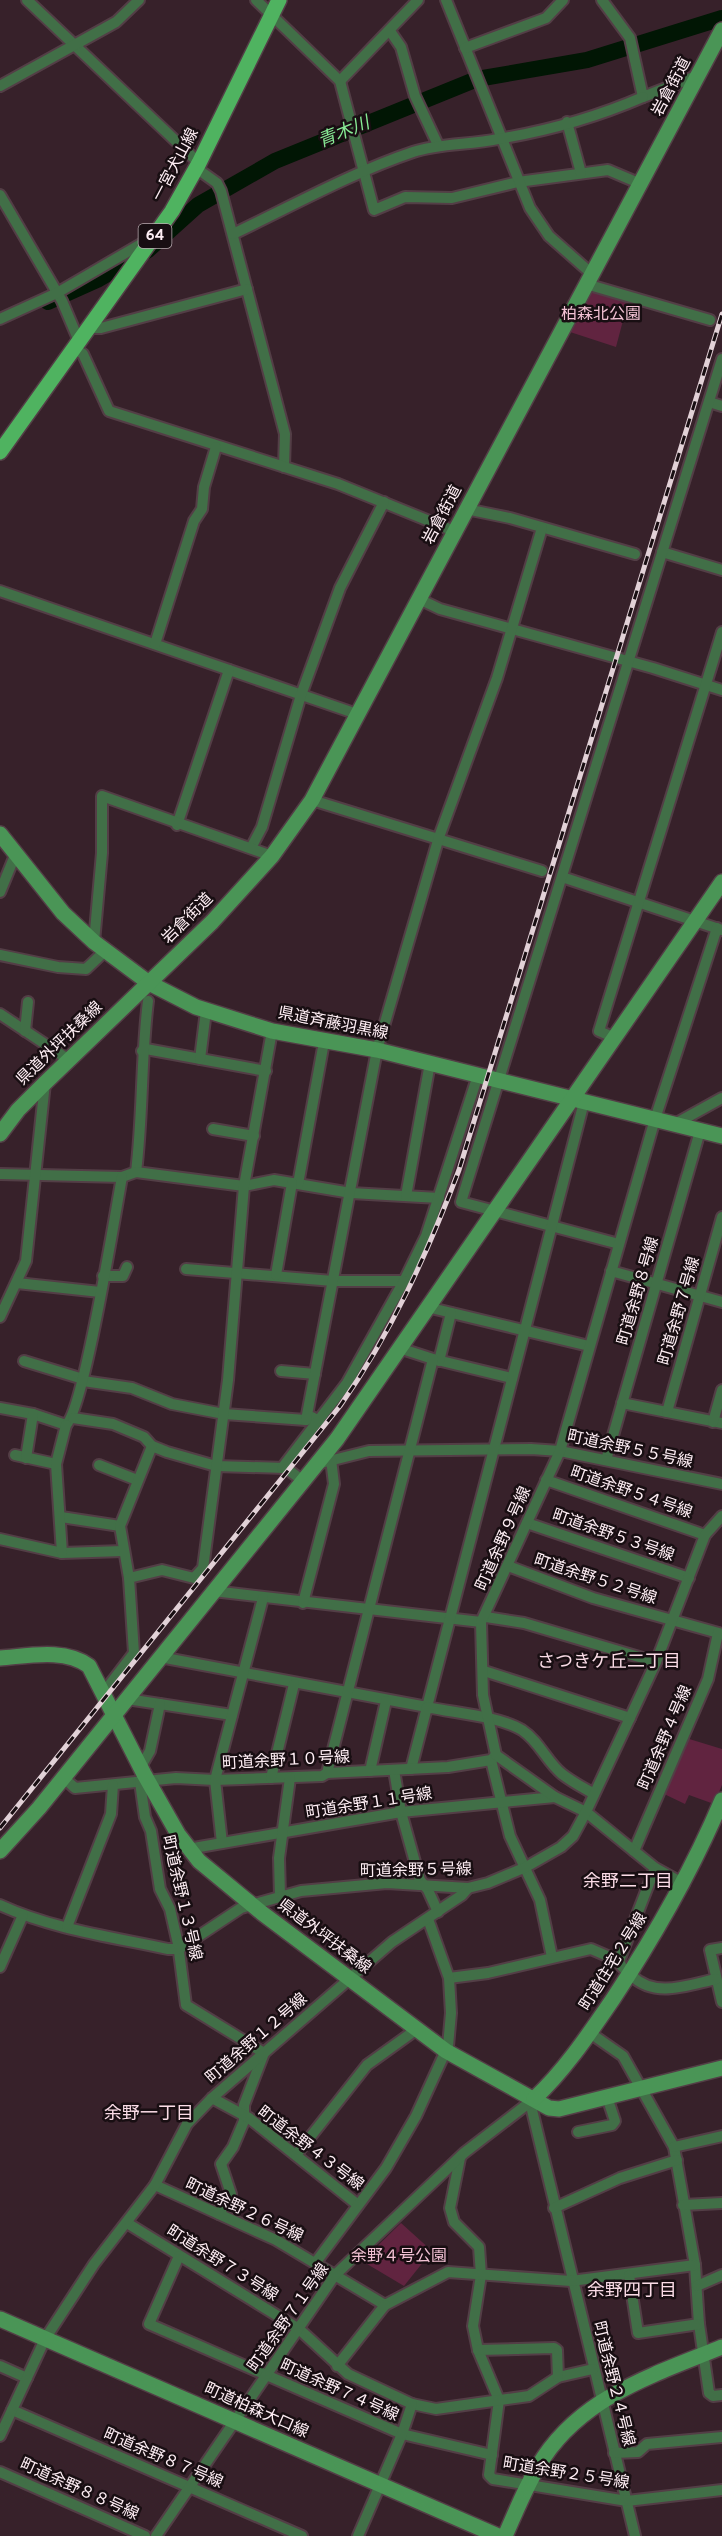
<svg xmlns="http://www.w3.org/2000/svg" width="722" height="2536" font-family="Overpass,'Noto Sans JP',sans-serif">
	<style>
		.green { fill: #612440 }
		.lines { fill: none; stroke-linecap: round; stroke-linejoin: round }
		.river { stroke: #011604; stroke-width: 16 }
		.street-casing { stroke: #533e46; stroke-width: 14 }
		.secondary-casing { stroke: #533e46; stroke-width: 18 }
		.primary-casing { stroke: #533e46; stroke-width: 18 }
		.street { stroke: #416f47; stroke-width: 10 }
		.secondary { stroke: #4a9556; stroke-width: 15 }
		.primary { stroke: #4fb360; stroke-width: 15 }
		.rail-casing { stroke: #e2d1d7; stroke-width: 5 }
		.rail { stroke: #180e12; stroke-width: 3; stroke-dasharray: 9; stroke-linecap: butt }
		.labels { text-anchor: middle; dominant-baseline: central; stroke-width: 5; stroke-linejoin: round; paint-order: stroke }
		.shield { fill: #180e12; stroke: #b9abb0; stroke-width: 1.5 }
		.shield-label { font-size: 15px; font-weight: bold; fill: #feeef4 }
		.street-label { font-size: 16px; fill: #feeef4; stroke: #180e12 }
		.park-label { font-size: 16px; fill: #f1c1d3; stroke: #180e12 }
		.water-label { font-size: 18px; font-style: italic; fill: #87e994; stroke: #180e12 }
		.neighbourhood-label { font-size: 18px; fill: #fadbe6; stroke: #180e12 }
	</style>
	<rect width="100%" height="100%" fill="#37212a"/>
	<g class="green">
		<path d="M 589,289 L 629,298 L 616,347 L 567,331 Z"/>
		<path d="M 686,1738 L 722,1749 L 722,1785 L 714,1804 L 689,1795 L 685,1804 L 662,1793 Z"/>
		<path d="M 401,2223 L 432,2251 L 404,2286 L 362,2261 Z"/>
	</g>
	<g class="lines">
		<path class="river" d="M 48,302 L 97,280 L 148,250 L 198,205 L 275,161 L 477,79 L 587,60 L 722,18"/>
		<defs>
			<g id="street">
				<path d="M 27,0 L 199,163"/>
				<path d="M 256,0 L 340,81 L 374,210 L 405,197 L 452,198 L 518,182 L 608,170 L 641,184"/>
				<path d="M 446,0 L 530,208 L 549,236 L 592,274"/>
				<path d="M 602,0 L 630,38 L 643,97 L 699,75"/>
				<path d="M 390,31 L 401,47 L 415,96 L 438,145"/>
				<path d="M 465,48 L 546,18 L 563,0"/>
				<path d="M 340,81 L 418,0"/>
				<path d="M 0,86 L 116,22 L 139,0"/>
				<path d="M 567,122 L 581,173"/>
				<path d="M 196,168 L 217,183 L 221,191 L 285,434 L 284,467"/>
				<path d="M 0,195 L 62,301 L 79,341"/>
				<path d="M 233,234 C 292,206 351,173 413,152 C 440,143 470,145 498,139 C 547,131 599,116 643,97"/>
				<path d="M 586,284 L 710,320"/>
				<path d="M 0,319 L 57,293 L 141,244 L 149,245"/>
				<path d="M 89,328 L 101,328 L 247,289"/>
				<path d="M 74,348 L 83,354 L 109,411 L 338,484 L 454,531"/>
				<path d="M 709,402 L 722,406"/>
				<path d="M 466,509 L 510,518 L 635,554"/>
				<path d="M 662,552 L 722,570"/>
				<path d="M 0,591 L 357,714"/>
				<path d="M 421,600 L 440,609 L 653,668 L 722,690"/>
				<path d="M 155,644 L 194,521 L 202,509 L 204,487 L 216,447"/>
				<path d="M 312,800 L 542,871"/>
				<path d="M 177,825 L 229,670"/>
				<path d="M 251,848 L 262,827 L 301,695 L 340,588 L 384,502"/>
				<path d="M 562,877 L 722,930"/>
				<path d="M 0,892 L 16,853"/>
				<path d="M 94,942 L 102,853 L 102,796 L 272,856"/>
				<path d="M 0,955 L 58,967 L 86,969 L 105,951"/>
				<path d="M 0,1014 L 69,1060"/>
				<path d="M 25,1031 L 28,1002"/>
				<path d="M 615,1038 L 599,1031 L 722,632"/>
				<path d="M 142,1051 L 146,1049 L 266,1071"/>
				<path d="M 200,1059 L 206,1011"/>
				<path d="M 675,1124 L 722,1098"/>
				<path d="M 213,1129 L 254,1136"/>
				<path d="M 136,1172 C 143,1115 141,1058 148,1001"/>
				<path d="M 0,1174 L 122,1177 L 136,1172 L 244,1186 L 274,1180 L 351,1193 L 439,1198"/>
				<path d="M 298,1184 L 324,1042"/>
				<path d="M 406,1196 L 430,1063"/>
				<path d="M 619,1244 L 461,1202 L 722,359"/>
				<path d="M 186,1269 L 333,1281 L 404,1281 L 426,1236 L 478,1075"/>
				<path d="M 611,1271 L 722,1302"/>
				<path d="M 276,1275 L 292,1183"/>
				<path d="M 103,1276 L 123,1276 L 127,1267"/>
				<path d="M 17,1283 L 100,1292"/>
				<path d="M 427,1307 L 589,1346"/>
				<path d="M 0,1317 L 26,1261 L 45,1083"/>
				<path d="M 399,1348 L 433,1359 L 512,1378"/>
				<path d="M 24,1361 L 83,1379"/>
				<path d="M 439,1361 L 451,1313"/>
				<path d="M 281,1371 L 315,1374"/>
				<path d="M 83,1381 L 132,1388 L 172,1404 L 224,1414 L 306,1420 L 312,1417 L 319,1421"/>
				<path d="M 622,1403 L 722,1423"/>
				<path d="M 0,1408 L 33,1414 L 66,1425 C 84,1409 115,1214 122,1177"/>
				<path d="M 667,1412 L 722,1217"/>
				<path d="M 73,1418 L 113,1424 L 144,1437 L 152,1446 L 167,1452 L 216,1466 L 286,1468 L 303,1481"/>
				<path d="M 306,1420 L 377,1050 L 439,837 L 497,678 L 542,528"/>
				<path d="M 713,1422 L 722,1390"/>
				<path d="M 15,1455 L 56,1464"/>
				<path d="M 26,1458 L 33,1414"/>
				<path d="M 606,1460 L 700,1131"/>
				<path d="M 317,1464 L 369,1451 L 531,1449 L 560,1451 L 722,1484"/>
				<path d="M 99,1465 L 137,1480"/>
				<path d="M 282,1468 L 347,1383 L 404,1281"/>
				<path d="M 546,1480 L 705,1535"/>
				<path d="M 61,1517 L 120,1526"/>
				<path d="M 527,1523 L 689,1578"/>
				<path d="M 0,1539 L 62,1553 L 123,1551"/>
				<path d="M 62,1553 L 56,1464 L 66,1425"/>
				<path d="M 508,1566 L 593,1598 L 722,1634"/>
				<path d="M 129,1578 L 120,1526 L 152,1446"/>
				<path d="M 213,1591 L 481,1622"/>
				<path d="M 303,1603 L 334,1484 L 331,1459"/>
				<path d="M 486,1617 L 524,1623 L 656,1662"/>
				<path d="M 160,1657 L 427,1707 L 584,1102"/>
				<path d="M 484,1671 L 630,1718"/>
				<path d="M 104,1692 L 134,1653 L 129,1578 L 162,1570 L 194,1578 L 203,1568 L 228,1380 L 244,1186 L 272,1031"/>
				<path d="M 127,1699 L 232,1715"/>
				<path d="M 491,1760 L 510,1836 L 540,1900 L 552,1957"/>
				<path d="M 140,1768 L 150,1751 L 160,1704"/>
				<path d="M 411,1769 L 427,1707 C 454,1713 499,1716 522,1730 C 540,1742 546,1761 562,1774 C 572,1782 584,1788 594,1794"/>
				<path d="M 394,1770 L 401,1812 L 420,1880 L 428,1890 L 438,1912"/>
				<path d="M 370,1771 L 386,1701"/>
				<path d="M 327,1773 L 433,1359"/>
				<path d="M 64,1778 L 75,1788 L 176,1778 L 215,1780 L 322,1776 L 327,1773 L 448,1767 L 491,1760 L 496,1755"/>
				<path d="M 271,1778 L 294,1684"/>
				<path d="M 140,1782 L 145,1817 L 151,1831 L 160,1889 L 170,1909 L 178,1944 L 186,2005 L 264,2053 L 244,2105 L 244,2121 L 233,2147 L 221,2164 L 231,2194 L 219,2214"/>
				<path d="M 222,1843 L 215,1780 L 263,1598"/>
				<path d="M 188,1849 L 401,1812 L 555,1797"/>
				<path d="M 634,1851 L 708,1679 L 718,1633"/>
				<path d="M 684,1884 L 655,1868 L 586,1812 L 555,1797 L 496,1755 L 483,1695 L 481,1622 L 560,1451 L 655,1119 L 717,928"/>
				<path d="M 280,1896 L 279,1858 L 290,1778"/>
				<path d="M 0,1905 C 52,1929 112,1937 168,1949 L 179,1949 L 241,1908 L 301,1891 L 387,1883 L 468,1888 L 488,1883 L 526,1867 L 561,1847 L 573,1836 L 586,1812 L 656,1662 L 705,1535 L 722,1516"/>
				<path d="M 67,1927 L 111,1814 L 113,1785"/>
				<path d="M 722,1948 L 710,1950 L 722,2002"/>
				<path d="M 619,1961 L 655,1868"/>
				<path d="M 0,1967 L 23,1915"/>
				<path d="M 449,1978 L 488,1973 L 591,1949 L 619,1961 C 621,1968 626,1970 631,1975 C 655,1999 688,1985 716,1979"/>
				<path d="M 590,2033 L 623,2056 L 674,2147 L 695,2265 L 699,2324 L 709,2393 L 713,2396 L 722,2395"/>
				<path d="M 212,2098 L 249,2118 L 358,2205"/>
				<path d="M 534,2099 L 532,2110 L 635,2536"/>
				<path d="M 578,2132 L 612,2125 L 615,2121 L 607,2097"/>
				<path d="M 674,2147 L 722,2136"/>
				<path d="M 296,2155 L 367,2065 L 417,2029"/>
				<path d="M 460,2158 L 450,2208 L 454,2222 L 479,2247 L 481,2275 L 473,2326 L 478,2350 L 499,2400 L 489,2475 L 493,2479 L 627,2501 L 722,2490"/>
				<path d="M 155,2185 L 276,2240 L 385,2305 L 448,2272 L 571,2281 L 695,2265"/>
				<path d="M 683,2205 L 722,2203"/>
				<path d="M 554,2208 L 620,2178 L 677,2160"/>
				<path d="M 127,2223 L 299,2329 L 348,2374 L 412,2404 L 436,2409 L 529,2396 L 558,2377 L 593,2369"/>
				<path d="M 179,2256 L 149,2324 L 402,2434 L 492,2455"/>
				<path d="M 316,2262 L 386,2168 L 416,2116 L 448,2046 L 451,2013 L 449,1978 L 428,1919"/>
				<path d="M 629,2275 L 638,2333 L 699,2324"/>
				<path d="M 697,2286 L 722,2275"/>
				<path d="M 478,2350 L 554,2348 L 557,2350 L 558,2377"/>
				<path d="M 0,2366 L 27,2378"/>
				<path d="M 337,2366 L 385,2305"/>
				<path d="M 12,2410 L 302,2536"/>
				<path d="M 0,2436 L 45,2339 L 94,2264 L 155,2185 L 187,2124 L 212,2098 L 392,1942 L 462,1895 L 468,1888"/>
				<path d="M 614,2453 L 638,2452 L 647,2444 L 722,2437"/>
				<path d="M 0,2472 L 145,2536"/>
				<path d="M 156,2536 L 335,2275 L 464,2153 L 534,2099"/>
				<path d="M 358,2536 L 402,2434 L 412,2404"/>
			</g>
			<g id="secondary">
				<path d="M 0,834 L 63,913 L 94,942 L 149,983 L 196,1007 L 272,1031 L 377,1050 L 722,1136"/>
				<path d="M 0,1134 L 18,1110 L 45,1083 L 212,922 L 272,856 L 312,800 L 722,30"/>
				<path d="M 0,1658 C 28,1656 65,1648 89,1666 L 144,1774 L 178,1834 L 199,1861 L 262,1913 L 446,2051 L 549,2108 L 559,2109 L 722,2068"/>
				<path d="M 0,1851 L 39,1808 L 337,1439 L 722,882"/>
				<path d="M 534,2099 C 565,2070 589,2034 613,1999 C 656,1934 692,1871 722,1800"/>
				<path d="M 0,2319 L 498,2536"/>
				<path d="M 505,2536 C 517,2509 528,2481 544,2457 C 586,2395 656,2374 722,2347"/>
			</g>
			<path id="primary" d="M 0,452 L 172,211 L 199,163 L 279,0"/>
		</defs>
		<use href="#street" class="street-casing"/>
		<use href="#secondary" class="secondary-casing"/>
		<use href="#primary" class="primary-casing"/>
		<use href="#street" class="street"/>
		<use href="#secondary" class="secondary"/>
		<use href="#primary" class="primary"/>
		<defs>
			<path id="rail" d="M 0,1828 L 340,1406 C 392,1332 427,1254 459,1170 L 722,314"/>
		</defs>
		<use href="#rail" class="rail-casing"/>
		<use href="#rail" class="rail"/>
	</g>
	<g class="labels">
		<rect class="shield" x="138.5" y="224" width="33" height="24" rx="4.5"/>
		<g class="shield-label">
			<text x="155" y="236">64</text>
		</g>
		<g class="street-label">
			<text transform="translate(672 87) rotate(-62)">岩倉街道</text>
			<text transform="translate(176 165) rotate(-62)">一宮犬山線</text>
			<text transform="translate(443 515) rotate(-62)">岩倉街道</text>
			<text transform="translate(188 919) rotate(-45)">岩倉街道</text>
			<text transform="translate(333 1024) rotate(11)">県道斉藤羽黒線</text>
			<text transform="translate(60 1044) rotate(-44)">県道外坪扶桑線</text>
			<text transform="translate(639 1291) rotate(-74)">町道余野８号線</text>
			<text transform="translate(680 1311) rotate(-74)">町道余野７号線</text>
			<text transform="translate(630 1450) rotate(12)">町道余野５５号線</text>
			<text transform="translate(631 1493) rotate(19)">町道余野５４号線</text>
			<text transform="translate(613 1536) rotate(19)">町道余野５３号線</text>
			<text transform="translate(504 1539) rotate(-66)">町道余野９号線</text>
			<text transform="translate(595 1580) rotate(18)">町道余野５２号線</text>
			<text transform="translate(666 1738) rotate(-67)">町道余野４号線</text>
			<text transform="translate(286 1761) rotate(-3)">町道余野１０号線</text>
			<text transform="translate(369 1804) rotate(-9)">町道余野１１号線</text>
			<text transform="translate(416 1871) rotate(-1)">町道余野５号線</text>
			<text transform="translate(181 1898) rotate(77)">町道余野１３号線</text>
			<text transform="translate(324 1937) rotate(37)">県道外坪扶桑線</text>
			<text transform="translate(614 1962) rotate(-58)">町道住宅２号線</text>
			<text transform="translate(257 2039) rotate(-41)">町道余野１２号線</text>
			<text transform="translate(310 2149) rotate(37)">町道余野４３号線</text>
			<text transform="translate(244 2211) rotate(25)">町道余野２６号線</text>
			<text transform="translate(222 2264) rotate(32)">町道余野７３号線</text>
			<text transform="translate(289 2318) rotate(-55)">町道余野７１号線</text>
			<text transform="translate(613 2384) rotate(76)">町道余野２４号線</text>
			<text transform="translate(339 2391) rotate(24)">町道余野７４号線</text>
			<text transform="translate(256 2411) rotate(24)">町道柏森大口線</text>
			<text transform="translate(163 2459) rotate(23)">町道余野８７号線</text>
			<text transform="translate(566 2474) rotate(9)">町道余野２５号線</text>
			<text transform="translate(79 2490) rotate(24)">町道余野８８号線</text>
		</g>
		<g class="park-label">
			<text x="601" y="315">柏森北公園</text>
			<text x="399" y="2257">余野４号公園</text>
		</g>
		<g class="water-label">
			<text transform="translate(344 133) rotate(-22)">青木川</text>
		</g>
		<g class="neighbourhood-label">
			<text x="609" y="1662">さつきケ丘二丁目</text>
			<text x="628" y="1882">余野二丁目</text>
			<text x="149" y="2114">余野一丁目</text>
			<text x="632" y="2291">余野四丁目</text>
		</g>
	</g>
</svg>
